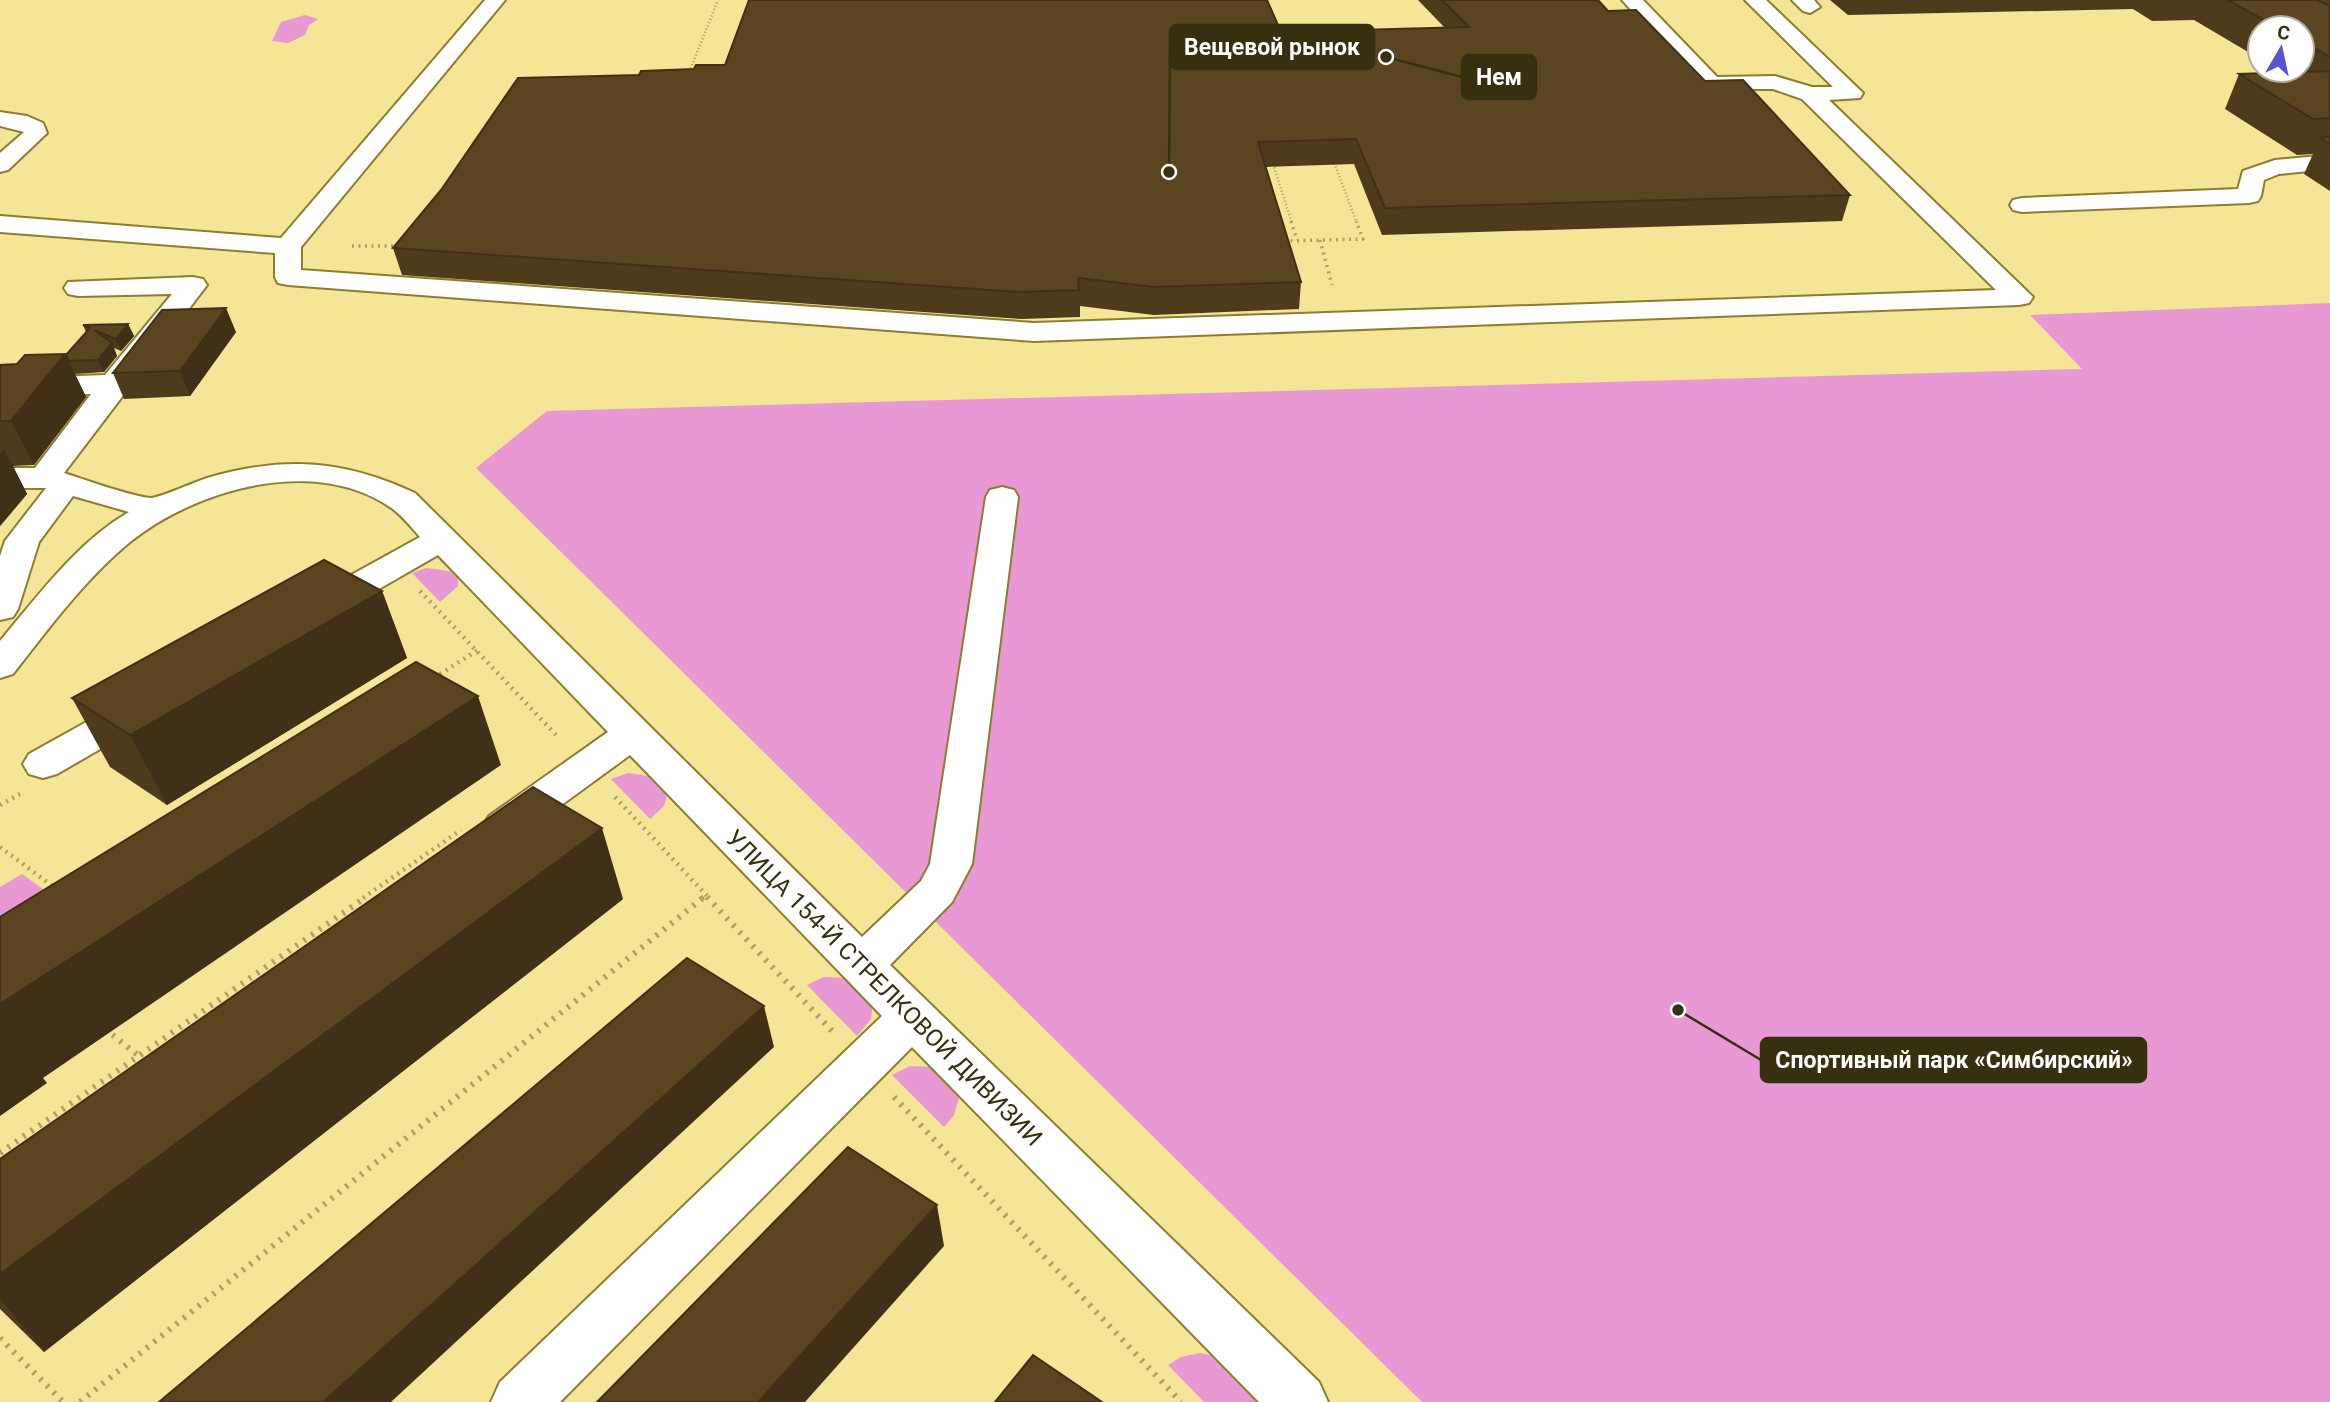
<svg xmlns="http://www.w3.org/2000/svg" width="2330" height="1402" font-family="Roboto,sans-serif">
	<style>
		.green { fill: #e898d2 }
		.lines { fill: none; stroke-linecap: round; stroke-linejoin: round }
		.minor-casing { stroke: #8d7d2f; stroke-width: 4 }
		.path-far3 { stroke: #ada064; stroke-width: 2.5; stroke-dasharray: 1 2.5; stroke-linecap: butt }
		.path-far2 { stroke: #ada064; stroke-width: 3.5; stroke-dasharray: 2 4.5; stroke-linecap: butt }
		.path-far1 { stroke: #ada064; stroke-width: 4.5; stroke-dasharray: 2 5; stroke-linecap: butt }
		.path { stroke: #ada064; stroke-width: 6; stroke-dasharray: 2.5 7; stroke-linecap: butt }
		.minor { fill: #fff; fill-rule: evenodd }
		.wall { fill: #4e3b1c }
		.shaded-wall { fill: #403017 }
		.building { fill: #5b4521; stroke: #403017; stroke-width: 2 }
		.labels { text-anchor: middle; dominant-baseline: central; stroke-width: 7; stroke-linejoin: round; paint-order: stroke }
		.near-street-label { font-size: 24px; fill: #373010; stroke: #fff }
		.leader { fill: none; stroke: #373010; stroke-width: 2.5 }
		.callout-dot { fill: #373010; stroke: #fff; stroke-width: 2.5 }
		.callout { fill: #373010; stroke: #373010; stroke-width: 2.5 }
		.callout-label { font-size: 23px; text-anchor: middle; font-weight: bold; fill: #fff }
	</style>
	<rect width="100%" height="100%" fill="#f5e597"/>
	<g class="green">
		<path d="M 305,15 L 318,19 L 309,25 L 305,35 L 288,43 L 272,41 L 281,22 Z"/>
		<path d="M 2330,303 L 2330,1402 L 1422,1402 L 476,468 L 547,411 L 2082,369 L 2030,315 Z"/>
		<path d="M 426,568 L 450,571 L 458,577 L 458,586 L 440,602 L 412,573 Z"/>
		<path d="M 628,773 L 655,777 L 668,791 L 664,806 L 650,819 L 611,779 Z"/>
		<path d="M 22,874 L 65,905 L 0,946 L 0,887 Z"/>
		<path d="M 824,977 L 847,978 L 873,1000 L 871,1019 L 857,1036 L 807,985 Z"/>
		<path d="M 910,1066 L 935,1067 L 960,1094 L 954,1115 L 944,1127 L 892,1075 Z"/>
		<path d="M 1200,1353 L 1216,1356 L 1254,1389 L 1257,1402 L 1204,1402 L 1168,1365 L 1181,1357 Z"/>
	</g>
	<g class="lines">
		<defs>
			<g id="minor">
				<path d="M 485,0 L 505,0 L 301,247 L 301,270 L 1034,323 L 1996,290 L 1802,99 L 1773,89 L 1703,89 L 1622,0 L 1643,0 L 1717,77 L 1775,76 L 1812,87 L 1833,87 L 1745,0 L 1766,0 L 1863,93 L 1860,98 L 1829,100 L 2033,297 L 2029,303 L 2019,305 L 1034,341 L 288,285 L 278,283 L 275,277 L 275,253 L 0,232 L 0,216 L 281,238 Z"/>
				<path d="M 1792,0 L 1814,0 L 1820,7 L 1810,13 L 1803,11 Z"/>
				<path d="M 0,112 L 27,116 L 43,123 L 47,133 L 8,170 L 0,172 L 0,153 L 24,132 L 0,126 Z"/>
				<path d="M 2330,155 L 2330,169 L 2279,174 L 2264,180 L 2261,196 L 2258,201 L 2249,203 L 2022,212 L 2013,210 L 2010,205 L 2013,200 L 2022,198 L 2238,189 L 2243,171 L 2275,160 Z"/>
				<path d="M 193,277 L 203,279 L 207,285 L 64,473 C 86,480 130,496 151,498 C 159,498 195,482 207,478 C 283,456 342,459 415,493 L 862,937 L 921,881 L 930,864 L 986,497 L 990,490 L 1002,487 L 1014,490 L 1018,497 L 972,864 L 952,902 L 890,965 L 1319,1382 L 1328,1402 L 1259,1402 L 912,1047 L 560,1402 L 491,1402 L 500,1382 L 882,1016 L 630,755 L 519,836 L 504,841 L 489,836 L 483,826 L 489,816 L 608,732 L 438,555 L 332,616 L 319,619 L 306,616 L 301,608 L 306,600 L 420,537 C 411,527 401,514 390,507 C 314,455 196,489 130,542 C 85,579 49,628 13,674 L 0,678 L 0,641 C 38,596 77,542 129,512 L 73,496 L 39,542 L 18,609 L 13,617 L 0,620 L 0,556 L 5,541 L 46,488 L 0,488 L 0,468 L 35,468 L 91,394 L 0,397 L 0,379 L 105,375 L 172,294 L 78,296 L 68,294 L 64,288 L 68,282 Z"/>
				<path d="M 138,697 L 152,701 L 157,710 L 152,719 L 57,774 L 43,778 L 29,774 L 23,764 L 29,754 L 124,701 Z"/>
			</g>
		</defs>
		<use href="#minor" class="minor-casing"/>
		<g class="path-far3">
			<path d="M 688,75 L 718,0"/>
			<path d="M 1333,160 L 1357,223"/>
			<path d="M 1273,164 L 1292,223"/>
		</g>
		<g class="path-far2">
			<path d="M 1291,221 L 1297,240"/>
			<path d="M 1320,240 L 1332,285"/>
			<path d="M 1284,241 L 1363,239 L 1356,221"/>
			<path d="M 352,246 L 399,246"/>
		</g>
		<g class="path-far1">
			<path d="M 420,591 L 558,737"/>
			<path d="M 434,678 L 478,650"/>
			<path d="M 615,797 L 709,898"/>
			<path d="M 0,805 L 20,794"/>
			<path d="M 0,847 L 55,888"/>
			<path d="M 363,898 L 461,830"/>
			<path d="M 702,898 L 707,894"/>
		</g>
		<g class="path">
			<path d="M 707,897 L 833,1032"/>
			<path d="M 105,1029 L 139,1056"/>
			<path d="M 894,1097 L 1181,1402"/>
			<path d="M 0,1153 L 366,897"/>
			<path d="M 0,1338 L 63,1402"/>
			<path d="M 80,1402 L 704,897"/>
		</g>
		<use href="#minor" class="minor"/>
	</g>
	<g class="wall">
		<path d="M 1418,0 L 1598,0 L 1608,11 L 1705,81 L 1850,195 L 1842,221 L 1382,235 L 1354,164 L 1266,167 L 1301,282 L 1299,309 L 1154,315 L 1080,306 L 1080,317 L 1021,319 L 402,275 L 393,248 L 639,75 L 725,65 L 1281,32 L 1445,28 Z"/>
		<path d="M 1830,0 L 2330,0 L 2330,191 L 2304,174 L 2313,154 L 2297,155 L 2225,109 L 2239,74 L 2283,72 L 2279,70 L 2302,70 L 2302,28 L 2260,28 L 2260,59 L 2194,20 L 2152,21 L 2133,9 L 1848,15 Z"/>
		<path d="M 128,324 L 134,336 L 121,351 L 114,348 L 117,356 L 104,372 L 75,374 L 86,397 L 34,465 L 13,466 L 27,494 L 0,526 L 0,365 L 17,364 L 66,355 L 86,332 L 83,325 Z"/>
		<path d="M 236,332 L 190,396 L 124,399 L 113,373 Z"/>
		<path d="M 382,591 L 407,658 L 167,805 L 110,767 L 72,698 Z"/>
		<path d="M 623,899 L 44,1352 L 0,1309 L 0,1159 Z"/>
	</g>
	<g class="shaded-wall">
		<path d="M 226,308 L 236,332 L 190,396 L 180,371 Z"/>
		<path d="M 128,324 L 134,336 L 121,351 L 116,339 Z"/>
		<path d="M 112,343 L 117,356 L 104,372 L 98,360 Z"/>
		<path d="M 65,354 L 86,397 L 34,465 L 11,421 Z"/>
		<path d="M 4,449 L 27,494 L 0,526 L 0,453 Z"/>
		<path d="M 382,591 L 407,658 L 167,805 L 130,735 Z"/>
		<path d="M 478,696 L 501,765 L 43,1078 L 47,1083 L 0,1116 L 0,1004 Z"/>
		<path d="M 602,828 L 623,899 L 44,1352 L 0,1299 L 0,1274 Z"/>
		<path d="M 764,1006 L 774,1047 L 391,1402 L 323,1402 Z"/>
		<path d="M 937,1205 L 944,1246 L 805,1402 L 758,1402 Z"/>
	</g>
	<g class="building">
		<path d="M 749,0 L 1267,0 L 1281,32 L 1469,27 L 1442,0 L 1598,0 L 1608,11 L 1636,10 L 1705,81 L 1743,80 L 1850,195 L 1385,208 L 1356,139 L 1258,142 L 1301,282 L 1154,287 L 1078,278 L 1079,290 L 1019,292 L 393,248 L 441,190 L 518,78 L 639,75 L 641,71 L 694,69 L 696,65 L 725,65 Z"/>
		<path d="M 2228,0 L 2317,0 L 2330,6 L 2330,57 L 2302,42 L 2302,28 L 2278,28 Z"/>
		<path d="M 2330,71 L 2330,118 L 2313,119 L 2239,74 Z"/>
		<path d="M 2330,136 L 2330,144 L 2320,138 Z"/>
		<path d="M 226,308 L 180,371 L 113,373 L 162,310 Z"/>
		<path d="M 128,324 L 116,339 L 94,330 L 112,343 L 98,360 L 69,361 L 66,355 L 90,328 L 83,325 Z"/>
		<path d="M 65,354 L 11,421 L 0,421 L 0,365 L 17,364 L 25,355 Z"/>
		<path d="M 324,560 L 382,591 L 130,735 L 72,698 Z"/>
		<path d="M 416,662 L 478,696 L 0,1004 L 0,917 Z"/>
		<path d="M 533,787 L 602,828 L 0,1274 L 0,1159 Z"/>
		<path d="M 687,958 L 764,1006 L 323,1402 L 159,1402 Z"/>
		<path d="M 848,1147 L 937,1205 L 758,1402 L 597,1402 Z"/>
		<path d="M 1033,1355 L 1102,1402 L 995,1402 Z"/>
	</g>
	<g class="labels">
		<g class="near-street-label">
			<text transform="translate(884 988) rotate(45)">УЛИЦА 154-Й СТРЕЛКОВОЙ ДИВИЗИИ</text>
		</g>
	</g>
	<path class="leader" d="M1169 172L1170 47M1386 57L1462 77M1678 1010L1761 1060"/>
	<g class="callout-dot">
		<circle cx="1169" cy="172" r="7"/>
		<circle cx="1386" cy="57" r="7"/>
		<circle cx="1678" cy="1010" r="7"/>
	</g>
	<g class="callout">
		<rect x="1170" y="25" width="204" height="44" rx="7"/>
		<rect x="1462" y="55" width="74" height="44" rx="7"/>
		<rect x="1761" y="1038" width="385" height="44" rx="7"/>
	</g>
	<g class="callout-label">
		<text x="1272" y="55">Вещевой рынок</text>
		<text x="1499" y="85">Нем</text>
		<text x="1954" y="1068">Спортивный парк «Симбирский»</text>
	</g>
	<g transform="translate(2281 49) rotate(9)"><circle r="33" fill="#ffffff" stroke="#afac9f" stroke-width="2"/>
	<path d="M0-5L12 26L0 18L-12 26Z" fill="#5556cd"/>
	<text y="-10" font-size="19" font-weight="bold" text-anchor="middle" fill="#373010">С</text>
	</g>
</svg>
